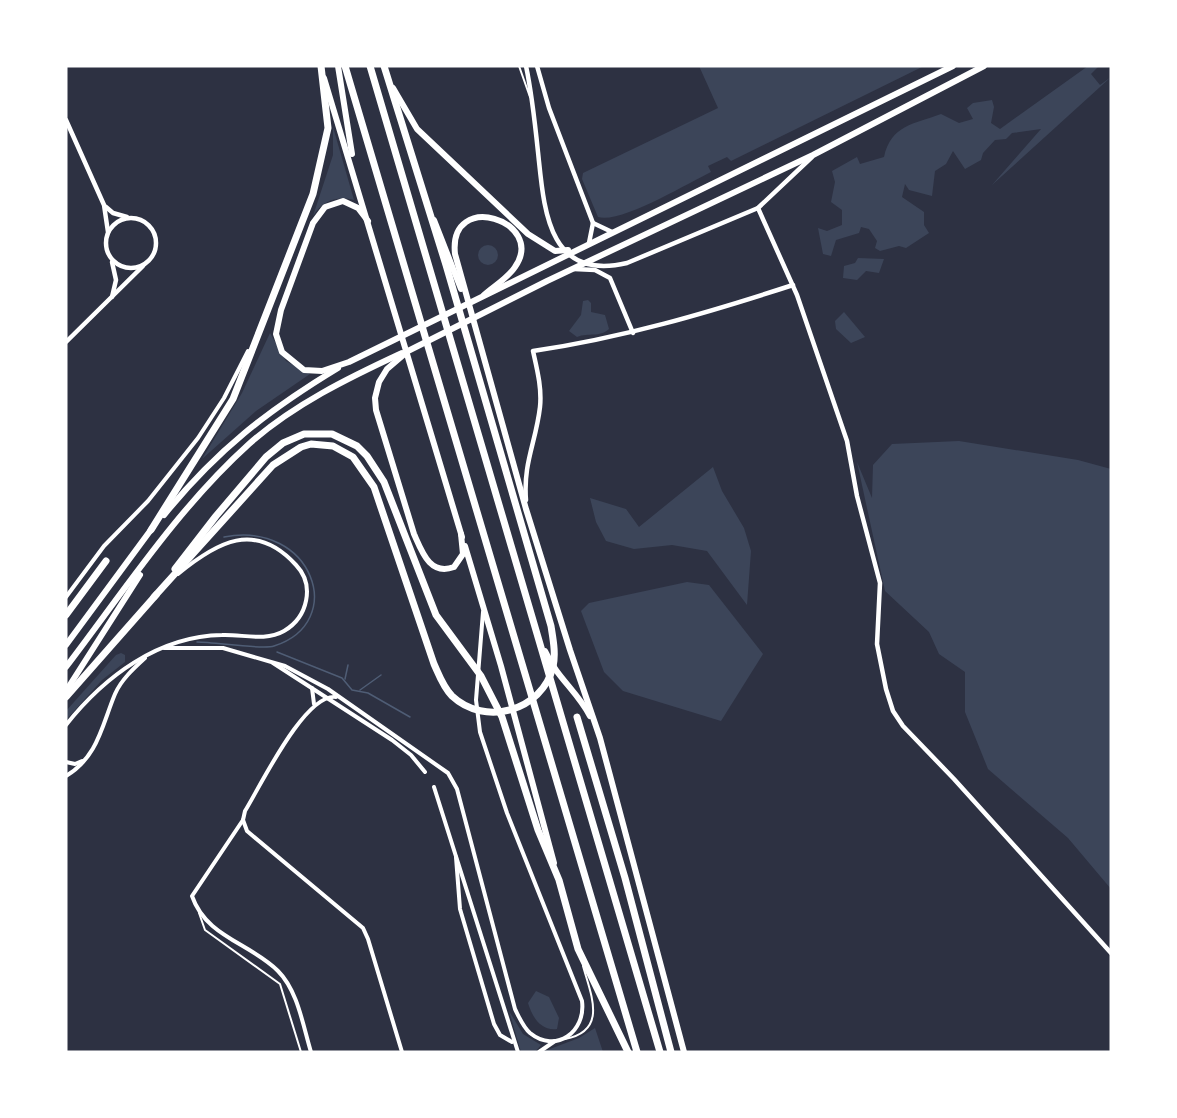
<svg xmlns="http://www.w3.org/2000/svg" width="1177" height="1118" font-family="'Nunito Sans',sans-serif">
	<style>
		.green { fill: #3c4559 }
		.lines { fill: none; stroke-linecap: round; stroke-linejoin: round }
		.stream { stroke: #4f5d75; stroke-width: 1.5 }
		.service { stroke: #fff; stroke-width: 2 }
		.minor { stroke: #fff; stroke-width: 4 }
		.tertiary { stroke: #fff; stroke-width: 4.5 }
		.primary { stroke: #fff; stroke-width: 6 }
		.trunk { stroke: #fff; stroke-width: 7 }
	</style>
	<rect width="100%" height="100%" fill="#2d3142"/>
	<g class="green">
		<path d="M 699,66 L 924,66 L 731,161 L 727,157 L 708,166 L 711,172 C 688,183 621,224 598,217 L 582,179 L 583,173 L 718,108 Z"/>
		<path d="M 1088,66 L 1099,66 L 1091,74 L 1100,85 L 1111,77 L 992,185 L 1041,129 L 1012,133 L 1006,139 L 995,140 L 983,153 L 981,160 L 965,169 L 953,151 L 946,164 L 935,171 L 932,196 L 909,190 L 905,184 L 902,197 L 924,212 L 924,225 L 929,233 L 906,248 L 899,246 L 880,251 L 875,248 L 877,241 L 869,229 L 861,227 L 859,233 L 836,240 L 831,256 L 823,254 L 818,228 L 827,231 L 842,225 L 842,210 L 831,202 L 835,182 L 832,171 L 857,157 L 860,164 L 884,157 C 891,125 914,124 941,114 L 959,123 L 973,119 L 967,108 L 973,103 L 992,100 L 994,107 L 991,123 L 1000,129 Z"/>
		<path d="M 333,127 L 354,200 C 337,196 323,200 313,216 L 333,155 Z"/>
		<circle cx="488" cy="255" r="10"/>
		<path d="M 858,258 L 884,259 L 879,273 L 866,271 L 857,280 L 843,278 L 844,266 L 855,263 Z"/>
		<path d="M 588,300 L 591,303 L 591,312 L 605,315 L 609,329 C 599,338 589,332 577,337 L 569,331 L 581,315 L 583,301 Z"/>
		<path d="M 844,312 L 865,337 L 851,343 L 836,329 L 835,321 Z"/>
		<path d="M 270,333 L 286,361 L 310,374 L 256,411 L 202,459 L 242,393 Z"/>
		<path d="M 959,441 L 1078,460 L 1111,469 L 1111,889 L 1068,838 L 988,769 L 965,712 L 965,672 L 939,654 L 929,632 L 885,591 L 857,462 L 872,498 L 873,465 L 892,444 Z"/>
		<path d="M 713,467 L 722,491 L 744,528 L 751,551 L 747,605 L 707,551 L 672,545 L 634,549 L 606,541 L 596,522 L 590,498 L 626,509 L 639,527 Z"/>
		<path d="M 687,582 L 709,585 L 763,654 L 721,721 L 623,691 L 604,672 L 581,611 L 589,603 Z"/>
		<path d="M 121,653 L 125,655 L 125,662 L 102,680 L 66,720 L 66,711 L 116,655 Z"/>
		<path d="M 536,991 L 549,997 L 559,1018 L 557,1029 C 540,1031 532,1016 528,1003 Z"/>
		<path d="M 509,1011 L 523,1034 L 541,1045 L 535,1052 L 521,1052 Z"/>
		<path d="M 595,1028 L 603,1052 L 542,1052 L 579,1038 Z"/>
	</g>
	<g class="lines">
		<g class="stream">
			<path d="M 197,642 C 215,642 262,650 274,646 C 349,622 312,520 224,537"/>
			<path d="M 277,652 L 342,678 L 352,690 L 368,693 L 410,717"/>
			<path d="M 345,679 L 348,665"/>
			<path d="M 360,690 L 381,675"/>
		</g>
		<g class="service">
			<path d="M 519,66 L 530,97"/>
			<path d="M 199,913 L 205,930 L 280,984 L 301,1052"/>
			<path d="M 565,1039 C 608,1031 591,995 583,966"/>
		</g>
		<g class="minor">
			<path d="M 66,597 L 104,546 L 148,501 L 198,438 L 224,398 L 248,351"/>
			<path d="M 164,648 L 223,648 L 285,666 L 328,689 L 448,773 L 457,789 L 515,1009 C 519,1017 523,1027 530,1033 C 556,1054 586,1032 582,1001 L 507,813 L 480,732 L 476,700 L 483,612"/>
			<path d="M 273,663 L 392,740 L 411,755 L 425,772"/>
			<path d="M 312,688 L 314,704"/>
			<path d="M 66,725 C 104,677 158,636 222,635 C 242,634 265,642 284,631 C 308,617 315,585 296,565 C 255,520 217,542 178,574"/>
			<path d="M 66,762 L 75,764 L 82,761"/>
			<path d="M 66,776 C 98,757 102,725 115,694 C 121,680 134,668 145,658"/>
			<path d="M 434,787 L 518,1052"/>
			<path d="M 243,820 L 247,831 L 363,928 L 368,939 L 402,1052"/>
			<path d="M 456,857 L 460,909 L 494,1024 L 500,1035 L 512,1042"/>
			<path d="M 311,1052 C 303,1026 298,991 278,971 C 250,943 206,937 192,896 L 243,820 L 245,811 C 261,785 305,693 336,697"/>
			<path d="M 539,1052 L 555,1041"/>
		</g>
		<g class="tertiary">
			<path d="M 526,66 C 532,94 535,123 538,152 C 544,208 547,282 627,263 L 758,208 L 812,157"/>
			<path d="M 537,66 L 549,108 L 593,223 L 589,243"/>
			<path d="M 66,120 L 104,205 L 108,232"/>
			<path d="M 106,207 L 113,213 L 127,217"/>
			<path d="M 758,208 L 797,295 L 847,441 L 857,496 L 880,583 L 877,644 L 886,689 L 893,711 L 903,726 L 954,779 L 1111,953"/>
			<circle cx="131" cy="243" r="25"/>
			<path d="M 593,223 L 612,232"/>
			<path d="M 112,262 L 116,280 L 112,297"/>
			<path d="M 574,269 L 595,270 L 610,278 L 633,333"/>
			<path d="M 66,342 L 143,266"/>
			<path d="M 526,500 C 523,463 536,442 540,407 C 542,388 537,369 533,351 C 622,338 707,313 793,285"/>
		</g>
		<g class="primary">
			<path d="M 338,66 L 352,154"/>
			<path d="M 324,78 L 462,537"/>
			<path d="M 393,88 L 417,129 L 528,234 L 555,251 L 568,250"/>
			<path d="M 434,220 L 461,289"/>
			<path d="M 368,221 L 358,208 L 343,201 L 325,207 L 313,223 L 281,310 L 276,334 L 282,352 L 304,370 L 322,371 L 349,362 L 953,66"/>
			<path d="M 484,295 C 494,286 508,278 515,267 C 547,221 448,189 455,254 L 526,509 L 570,650 L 600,738 L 684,1052"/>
			<path d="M 164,515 C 217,450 267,411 338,368"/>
			<path d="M 461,534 L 463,554 L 454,567 C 430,576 422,552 414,534 L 376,410 L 375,398 L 379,382 L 387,369 L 408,351 L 547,281 L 813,155 L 984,66"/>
			<path d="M 465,546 L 501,666 L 554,863"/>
			<path d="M 66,645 L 153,527"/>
			<path d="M 545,651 C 557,678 577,691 590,716"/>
			<path d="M 66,667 C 124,591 178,508 249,444 C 293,405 348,378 402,353"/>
			<path d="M 66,691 L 140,575"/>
		</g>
		<g class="trunk">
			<path d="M 345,66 L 637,1052"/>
			<path d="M 370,66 L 660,1052"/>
			<path d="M 151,530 L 233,399 L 313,194 L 328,128 L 321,66"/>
			<path d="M 175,569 L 216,516 L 266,457 L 283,443 L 304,434 L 332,434 L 357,446 L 367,456 L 384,482 L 436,615 L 481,676 L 502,717 L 538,830 L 559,880 L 578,949 L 628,1052"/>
			<path d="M 154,597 L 273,465 L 301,447 L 311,444 L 333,446 L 353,457 L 374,487 L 434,664 C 439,675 443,687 452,696 C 485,727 542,711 553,667 C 556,653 553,639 551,626 L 446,265 L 384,66"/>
			<path d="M 66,615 L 106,561"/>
			<path d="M 66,697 L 156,595"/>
			<path d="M 577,717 L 625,878 L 671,1052"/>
		</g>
	</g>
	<rect width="1177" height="1118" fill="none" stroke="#ffffff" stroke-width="135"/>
</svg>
